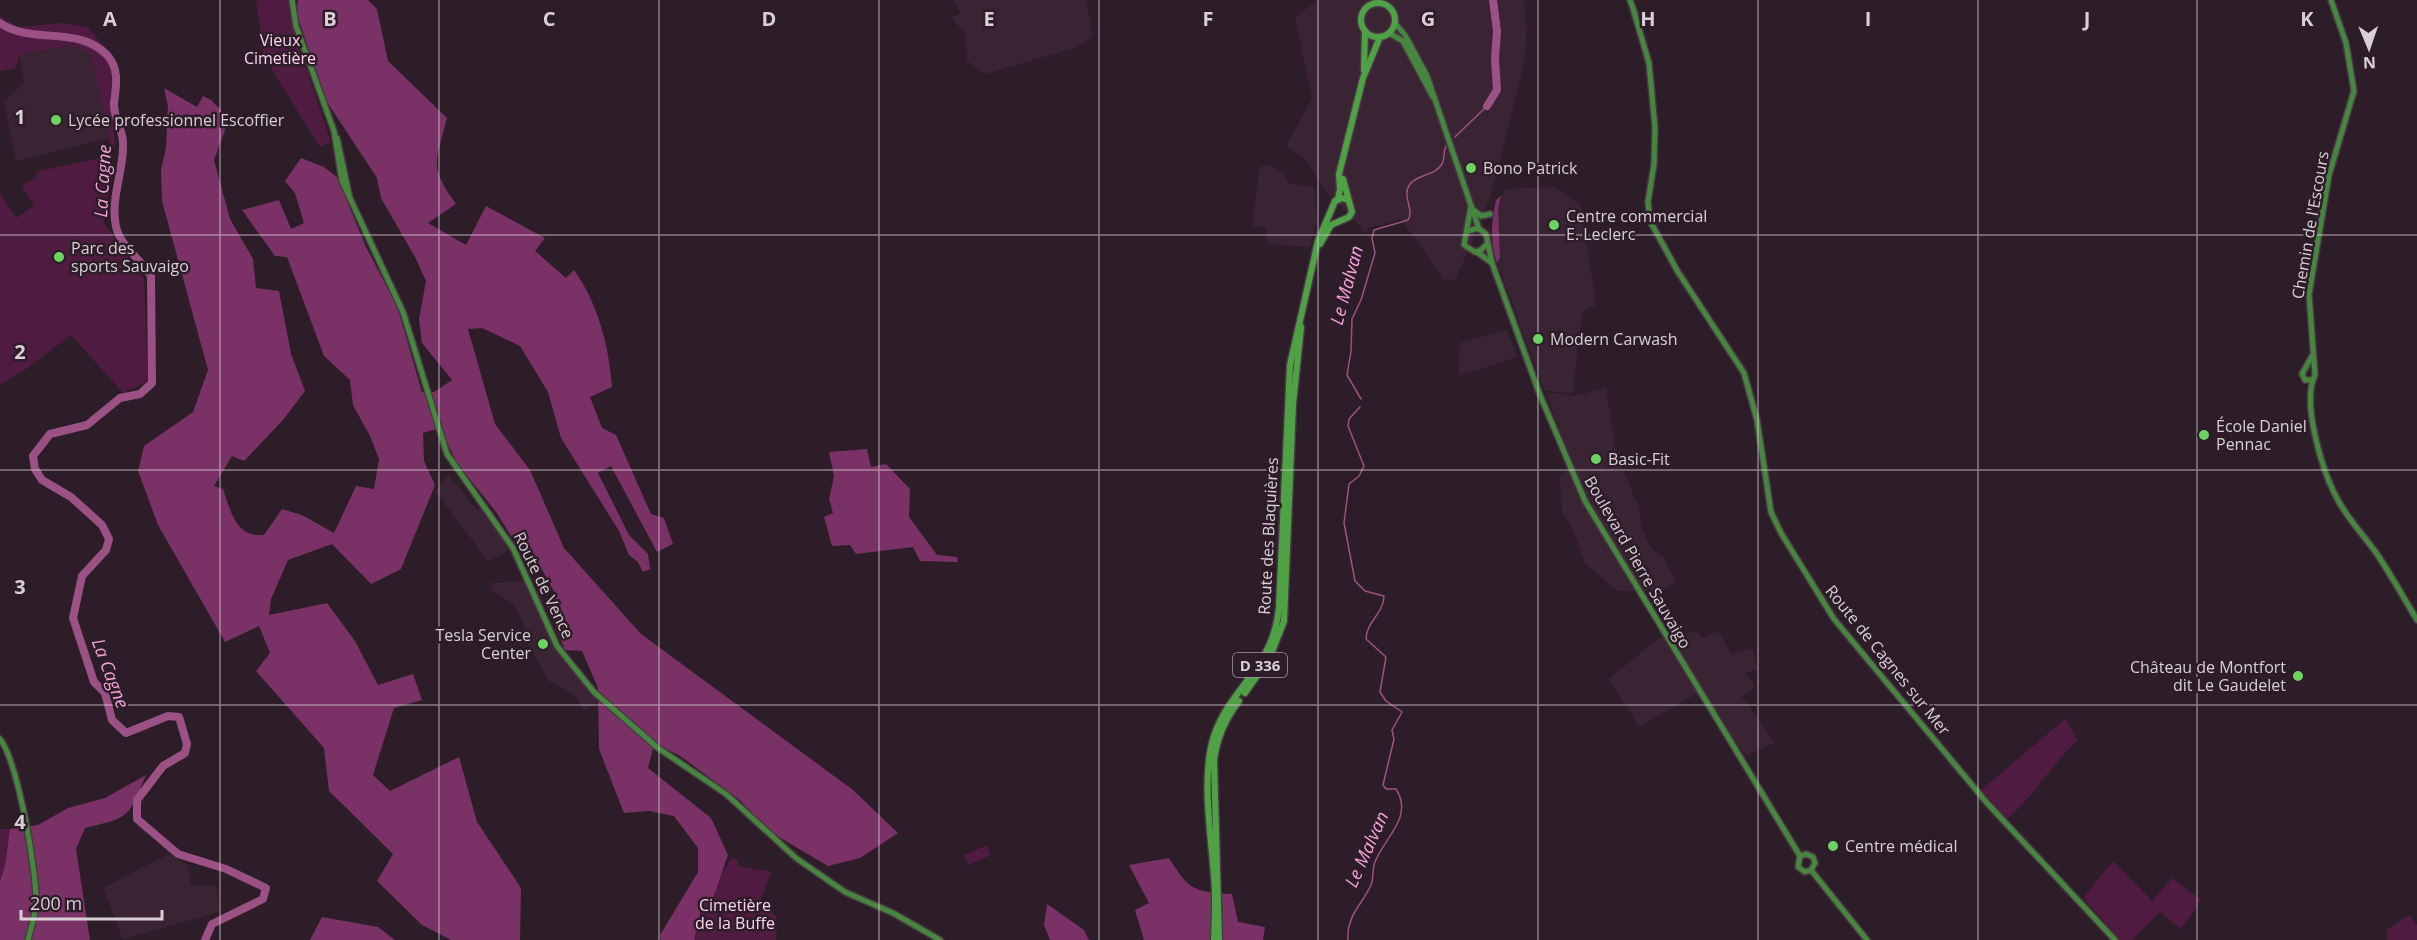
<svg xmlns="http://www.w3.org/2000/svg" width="2417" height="940" font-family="'Open Sans',sans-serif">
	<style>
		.built { fill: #3a2433 }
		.green { fill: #4f1b41 }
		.forest { fill: #7a3266 }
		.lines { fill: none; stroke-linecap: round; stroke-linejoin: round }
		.stream { stroke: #9c5185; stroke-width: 1.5 }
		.river { stroke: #9c5185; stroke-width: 8 }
		.secondary-casing { stroke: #493944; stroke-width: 8 }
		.primary-casing { stroke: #493944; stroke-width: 9 }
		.secondary { stroke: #46863f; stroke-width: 5 }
		.primary { stroke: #4ea144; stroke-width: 6 }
		.grid { fill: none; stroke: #dacfd6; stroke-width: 1.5; stroke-opacity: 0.55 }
		.poi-dot { fill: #6dd361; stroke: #2d1d28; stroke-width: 2 }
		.labels { text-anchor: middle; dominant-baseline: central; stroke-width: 5; stroke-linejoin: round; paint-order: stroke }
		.shield { fill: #2d1d28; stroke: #a69aa2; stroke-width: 1.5 }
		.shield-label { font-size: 15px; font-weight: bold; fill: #dacfd6 }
		.park-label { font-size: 16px; fill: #fed3ef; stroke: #2d1d28 }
		.poi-label { font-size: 16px; fill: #dacfd6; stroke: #2d1d28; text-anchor: start }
		.street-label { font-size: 16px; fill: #dacfd6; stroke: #2d1d28 }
		.water-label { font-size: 18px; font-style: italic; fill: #f5a3db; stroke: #2d1d28 }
		.grid-label { font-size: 20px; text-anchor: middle; font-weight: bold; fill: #dacfd6; stroke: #2d1d28; stroke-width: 5; stroke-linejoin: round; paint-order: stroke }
	</style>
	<rect width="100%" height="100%" fill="#2d1d28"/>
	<g class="built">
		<path d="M 953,0 L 1086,0 L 1093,37 L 1077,47 L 985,74 L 967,61 L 966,34 L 951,18 L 961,13 Z"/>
		<path d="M 1318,0 L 1524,0 L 1527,28 L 1524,66 L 1493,186 L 1482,219 L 1455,280 L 1444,279 L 1401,219 L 1368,228 L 1366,233 L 1323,188 L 1307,161 L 1286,145 L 1312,99 L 1295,17 Z"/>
		<path d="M 73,45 L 91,55 L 109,138 L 16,161 L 4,102 L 24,83 L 19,55 Z"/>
		<path d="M 1270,164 L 1285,175 L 1288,183 L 1314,187 L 1317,220 L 1310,247 L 1267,244 L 1266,228 L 1253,226 L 1259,167 Z"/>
		<path d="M 1554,187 L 1581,205 L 1596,305 L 1582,311 L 1573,394 L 1544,390 L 1492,248 L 1497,197 L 1502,196 L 1504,189 Z"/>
		<path d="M 1507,330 L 1517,357 L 1458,376 L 1460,343 Z"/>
		<path d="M 1606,388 L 1616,453 L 1639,508 L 1641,526 L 1650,547 L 1663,557 L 1676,582 L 1660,591 L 1617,591 L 1585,563 L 1571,525 L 1562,512 L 1560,477 L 1572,465 L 1546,392 L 1574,396 Z"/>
		<path d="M 449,475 L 476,509 L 482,509 L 510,550 L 488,561 L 435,491 Z"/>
		<path d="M 524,581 L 555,648 L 598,702 L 585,711 L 576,696 L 549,681 L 529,647 L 522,620 L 514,605 L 492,590 L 491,583 Z"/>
		<path d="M 1696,630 L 1702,638 L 1719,631 L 1731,654 L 1752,648 L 1758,669 L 1745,673 L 1755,686 L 1742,697 L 1775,743 L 1746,755 L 1696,694 L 1639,727 L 1609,679 L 1659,638 L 1674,640 Z"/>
		<path d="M 169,854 L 188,865 L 191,885 L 216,885 L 219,912 L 123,939 L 103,888 Z"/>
	</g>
	<g class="green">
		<path d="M 256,0 L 288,0 L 293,29 L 331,142 L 320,147 L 264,57 L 260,45 L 262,43 Z"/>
		<path d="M 0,17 L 19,27 L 60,23 L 87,27 L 103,45 L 115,67 L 111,97 L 115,147 L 110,144 L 91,55 L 72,45 L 19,55 L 16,68 L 0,71 Z"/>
		<path d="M 104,157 L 109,166 L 115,166 L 103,217 L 105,225 L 144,279 L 148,381 L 123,393 L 71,335 L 22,372 L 0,384 L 0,193 L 16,218 L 34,206 L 22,186 L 37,177 L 35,172 Z"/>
		<path d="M 2065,719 L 2078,740 C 2051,764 2035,796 2007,819 L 2003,816 L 1980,791 Z"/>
		<path d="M 0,829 L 10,829 L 5,866 L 0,881 Z"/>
		<path d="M 987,845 L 991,855 L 969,865 L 964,855 Z"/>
		<path d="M 731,858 L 738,860 L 738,866 L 771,872 L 760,902 L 777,917 L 776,940 L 694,940 C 693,908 717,885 731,858 Z"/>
		<path d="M 2113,861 L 2152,901 L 2172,878 L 2201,900 L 2181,929 L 2160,912 L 2132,940 L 2120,940 L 2083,898 Z"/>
		<path d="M 2409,915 L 2417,925 L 2417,940 L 2387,940 L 2387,930 Z"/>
	</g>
	<g class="forest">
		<path d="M 298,0 L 368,0 L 377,9 L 388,61 L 447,118 C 436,163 428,165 456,204 L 428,223 L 466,245 L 486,206 L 545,238 L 535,251 L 566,278 L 574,270 C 598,303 609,347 612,387 L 590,397 L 602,428 L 616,435 L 651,514 L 664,518 L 673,544 L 657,552 L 611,466 L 598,473 L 629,535 L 648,554 L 650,569 L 643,572 L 638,562 L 629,555 L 619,531 L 561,438 L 548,392 L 520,346 L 482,328 L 468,329 L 495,424 L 530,470 L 564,548 L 641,634 L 853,790 L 898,833 L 860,858 L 828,866 L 767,830 L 741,801 L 679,755 L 654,744 L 648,768 L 711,818 L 728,855 L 713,898 L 703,900 L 694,940 L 661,940 L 660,935 L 698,872 L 698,848 L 674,816 L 649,811 L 624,813 L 599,749 L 598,688 L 582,651 L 565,650 L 547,606 L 557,597 L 535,557 L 520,550 L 496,512 L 457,463 L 440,428 L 423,433 L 424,461 L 435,485 L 401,569 L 371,584 L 332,544 L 288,560 L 271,599 L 269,615 L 327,603 L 355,641 L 378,685 L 413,674 L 422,700 L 394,708 L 373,775 L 390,791 L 459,757 L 477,822 L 521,888 L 520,940 L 451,940 L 422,925 L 377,881 L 393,854 L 329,791 L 324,748 L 256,671 L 270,653 L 259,626 L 225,642 L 158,525 L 138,471 L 144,446 L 193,412 L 208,370 L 162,201 L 161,170 L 166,148 L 168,106 L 164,88 L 197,107 L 203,96 L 211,100 L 221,110 L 225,130 L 214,160 L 230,219 L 253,259 L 256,288 L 279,291 L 291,354 L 305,391 L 283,420 L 244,461 L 232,456 L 214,486 L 223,489 C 231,512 236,538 264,535 L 282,509 L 302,515 L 334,533 L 356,486 L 374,489 L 379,459 L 370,436 L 353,405 L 350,380 L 324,356 L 287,257 L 275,256 L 242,210 L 279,200 L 291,229 L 304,223 L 295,193 L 285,181 L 301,158 L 324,167 L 337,177 L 366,247 L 397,306 L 422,392 L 434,392 L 452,380 L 422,343 L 419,319 L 426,281 L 415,257 L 381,198 L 377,178 L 327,102 L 297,15 Z"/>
		<path d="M 1501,196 L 1498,208 L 1500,257 L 1497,263 C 1490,243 1491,221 1496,200 Z"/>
		<path d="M 867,449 L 871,467 L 886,464 L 910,489 L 909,517 L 937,555 L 957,557 L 958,562 L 920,561 L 913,547 L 856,554 L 850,545 L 832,546 L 824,517 L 833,513 L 829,499 L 834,476 L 829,452 Z"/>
		<path d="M 146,775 C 128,818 131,817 85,828 L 76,849 L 90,940 L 0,940 L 0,881 L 5,866 L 10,829 L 38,825 L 68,808 L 105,798 Z"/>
		<path d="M 1169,858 C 1189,890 1193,892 1232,894 L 1238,922 L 1265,927 L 1263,940 L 1144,940 L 1135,910 L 1149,903 L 1129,865 Z"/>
		<path d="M 1047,904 L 1084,930 L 1089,940 L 1050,940 L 1044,925 Z"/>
		<path d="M 322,917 L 378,927 L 395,940 L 310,940 Z"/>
	</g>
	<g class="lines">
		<g class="stream">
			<path d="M 1455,137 L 1487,106"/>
			<path d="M 1361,399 L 1347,375 L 1351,351 L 1352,319 L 1361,300 L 1375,253 L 1372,238 L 1374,230 L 1408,220 C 1415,210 1401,196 1410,184 C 1418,174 1435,176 1442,164 C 1445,159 1443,152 1446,146"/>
			<path d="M 1348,940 C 1346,916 1362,905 1371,885 C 1374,878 1372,869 1375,862 C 1384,838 1414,817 1396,789 L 1386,789 L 1383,785 L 1394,739 L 1392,730 L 1402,712 L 1386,701 L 1380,692 L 1386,657 L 1366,639 C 1366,622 1384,613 1384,596 L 1365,591 L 1355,581 L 1344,523 L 1349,484 L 1359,476 L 1364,466 L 1348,426 L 1349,419 L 1360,407"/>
		</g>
		<g class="river">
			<path d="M 0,23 C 32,45 79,25 107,55 C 120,69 116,87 114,103 C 113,117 123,129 123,143 C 124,169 112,194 115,220 C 117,246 139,256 151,276 L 152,383 L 140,394 L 120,398 L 87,425 L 50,434 L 33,456 L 35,469 L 42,480 L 71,497 L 102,525 L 109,539 L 106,550 L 82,576 L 73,618 L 94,682 L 105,693 L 112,720 L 126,733 L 168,716 L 179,717 L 187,744 L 185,753 L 163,766 L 137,800 L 137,819 L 178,854 L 226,869 L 266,888 L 263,899 L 212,924 L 205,940"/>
			<path d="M 1487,106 L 1497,90 L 1495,59 L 1497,31 L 1493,0"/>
		</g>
		<defs>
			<g id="secondary">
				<path d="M 292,0 L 296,26 L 334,131 L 342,181 L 403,312 L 447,454 L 513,548 L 557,646 L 594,692 L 658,748 L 726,794 L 796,858 L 845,892 L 893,913 L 940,940"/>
				<path d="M 1630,0 L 1635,14"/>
				<path d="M 2331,0 L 2346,43 L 2354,91 L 2329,175 L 2309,294 L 2315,375 C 2301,403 2323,474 2339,502 C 2349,520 2364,536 2377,554 C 2391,575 2404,598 2417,620"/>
				<path d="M 1634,12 L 1649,63 L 1655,128 L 1654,164 L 1648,202 L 1650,221 L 1678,272 L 1744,373 L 1757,420 L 1771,512 L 1781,533 L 1834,619 L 1987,803 L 2115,940"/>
				<path d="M 1395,23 L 1405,35 L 1427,76 L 1479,229"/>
				<path d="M 1389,33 L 1403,41 L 1433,97"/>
				<path d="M 337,138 L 349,194"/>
				<path d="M 1471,206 L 1464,245 L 1475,252 L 1481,250 L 1487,244"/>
				<path d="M 1475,211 L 1481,216 L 1490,214"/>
				<path d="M 1468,231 L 1478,228 L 1486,234 L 1492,263 L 1540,395 L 1585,501 L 1800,856"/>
				<path d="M 1477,252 L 1492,263"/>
				<path d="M 2311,380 L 2305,380 L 2302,374 L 2312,356"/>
				<path d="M 0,739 C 18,762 37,873 36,904 C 35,916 31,928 28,940"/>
				<path d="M 1800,856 L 1806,854 L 1813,857 L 1815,863 L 1811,870"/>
				<path d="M 1800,856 L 1798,867 L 1805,872 L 1811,870"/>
				<path d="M 1811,870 L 1867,940"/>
			</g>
			<g id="primary">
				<circle cx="1378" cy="20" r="17"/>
				<path d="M 1364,70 L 1365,31"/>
				<path d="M 1338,199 L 1340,189 L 1339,174 L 1363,78 L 1380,37"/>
				<path d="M 1320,244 L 1331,225 L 1349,217 L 1352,212 L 1343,179"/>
				<path d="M 1245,693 L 1270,657 L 1284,621 L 1293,404 L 1301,327"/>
				<path d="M 1214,940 C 1215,919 1216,897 1214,876 C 1211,834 1201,776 1214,736 C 1231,686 1273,669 1279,608 L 1290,365 L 1318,241 L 1335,201 L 1342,198 L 1348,200"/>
				<path d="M 1219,940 L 1214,760 C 1217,737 1225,719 1239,701"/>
			</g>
		</defs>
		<use href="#secondary" class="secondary-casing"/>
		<use href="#primary" class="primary-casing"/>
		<use href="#secondary" class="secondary"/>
		<use href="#primary" class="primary"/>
	</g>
	<path class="grid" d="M 220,0 L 220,940M 439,0 L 439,940M 659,0 L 659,940M 879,0 L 879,940M 1099,0 L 1099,940M 1318,0 L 1318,940M 1538,0 L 1538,940M 1758,0 L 1758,940M 1978,0 L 1978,940M 2197,0 L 2197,940M 0,235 L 2417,235M 0,470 L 2417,470M 0,705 L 2417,705"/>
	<g class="poi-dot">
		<circle cx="56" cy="120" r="6"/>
		<circle cx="1471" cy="168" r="6"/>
		<circle cx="1554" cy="225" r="6"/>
		<circle cx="59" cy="257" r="6"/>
		<circle cx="1538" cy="339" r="6"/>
		<circle cx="2204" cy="435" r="6"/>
		<circle cx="1596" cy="459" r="6"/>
		<circle cx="543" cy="644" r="6"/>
		<circle cx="2298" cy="676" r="6"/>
		<circle cx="1833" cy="846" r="6"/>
	</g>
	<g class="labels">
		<rect class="shield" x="1233" y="653" width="54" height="24" rx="4.5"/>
		<g class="shield-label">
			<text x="1260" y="665">D 336</text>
		</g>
		<g class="park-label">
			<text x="280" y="40">Vieux<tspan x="280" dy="18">Cimetière</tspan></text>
			<text x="735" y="905">Cimetière<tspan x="735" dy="18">de la Buffe</tspan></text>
		</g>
		<g class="poi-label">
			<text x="68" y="120">Lycée professionnel Escoffier</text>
			<text x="1483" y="168">Bono Patrick</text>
			<text x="1566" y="216">Centre commercial<tspan x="1566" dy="18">E. Leclerc</tspan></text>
			<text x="71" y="248">Parc des<tspan x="71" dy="18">sports Sauvaigo</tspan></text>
			<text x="1550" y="339">Modern Carwash</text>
			<text x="2216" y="426">École Daniel<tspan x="2216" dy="18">Pennac</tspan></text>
			<text x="1608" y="459">Basic-Fit</text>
			<text x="531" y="635" text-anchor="end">Tesla Service<tspan x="531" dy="18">Center</tspan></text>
			<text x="2286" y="667" text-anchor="end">Château de Montfort<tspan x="2286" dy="18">dit Le Gaudelet</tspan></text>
			<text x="1845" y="846">Centre médical</text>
		</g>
		<g class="street-label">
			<text transform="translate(2310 225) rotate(-80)">Chemin de l'Escours</text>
			<text transform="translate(1268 536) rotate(-87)">Route des Blaquières</text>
			<text transform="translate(1638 562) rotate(60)">Boulevard Pierre Sauvaigo</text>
			<text transform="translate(544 585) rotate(64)">Route de Vence</text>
			<text transform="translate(1888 660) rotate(51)">Route de Cagnes sur Mer</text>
		</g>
		<g class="water-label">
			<text transform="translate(102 181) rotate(-87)">La Cagne</text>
			<text transform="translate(1346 285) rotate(-75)">Le Malvan</text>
			<text transform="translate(111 673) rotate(69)">La Cagne</text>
			<text transform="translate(1366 849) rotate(-66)">Le Malvan</text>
		</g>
	</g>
	<g class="grid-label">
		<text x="110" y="26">A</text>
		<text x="330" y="26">B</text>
		<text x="549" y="26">C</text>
		<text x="769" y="26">D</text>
		<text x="989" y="26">E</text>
		<text x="1208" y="26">F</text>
		<text x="1428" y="26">G</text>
		<text x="1648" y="26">H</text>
		<text x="1868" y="26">I</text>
		<text x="2087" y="26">J</text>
		<text x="2307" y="26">K</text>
		<text x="20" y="124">1</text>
		<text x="20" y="359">2</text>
		<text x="20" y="594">3</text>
		<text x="20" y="829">4</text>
	</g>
	<g transform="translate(2369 48) rotate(178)" stroke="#2d1d28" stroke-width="4.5" paint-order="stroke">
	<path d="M0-4.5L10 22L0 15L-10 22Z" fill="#dacfd6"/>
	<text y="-9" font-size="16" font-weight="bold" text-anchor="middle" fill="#dacfd6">N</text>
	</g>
	<path d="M21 910v9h141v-9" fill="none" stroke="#dacfd6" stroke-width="3"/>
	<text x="30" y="910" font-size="18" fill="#dacfd6" stroke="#2d1d28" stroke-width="4.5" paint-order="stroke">200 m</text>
</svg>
